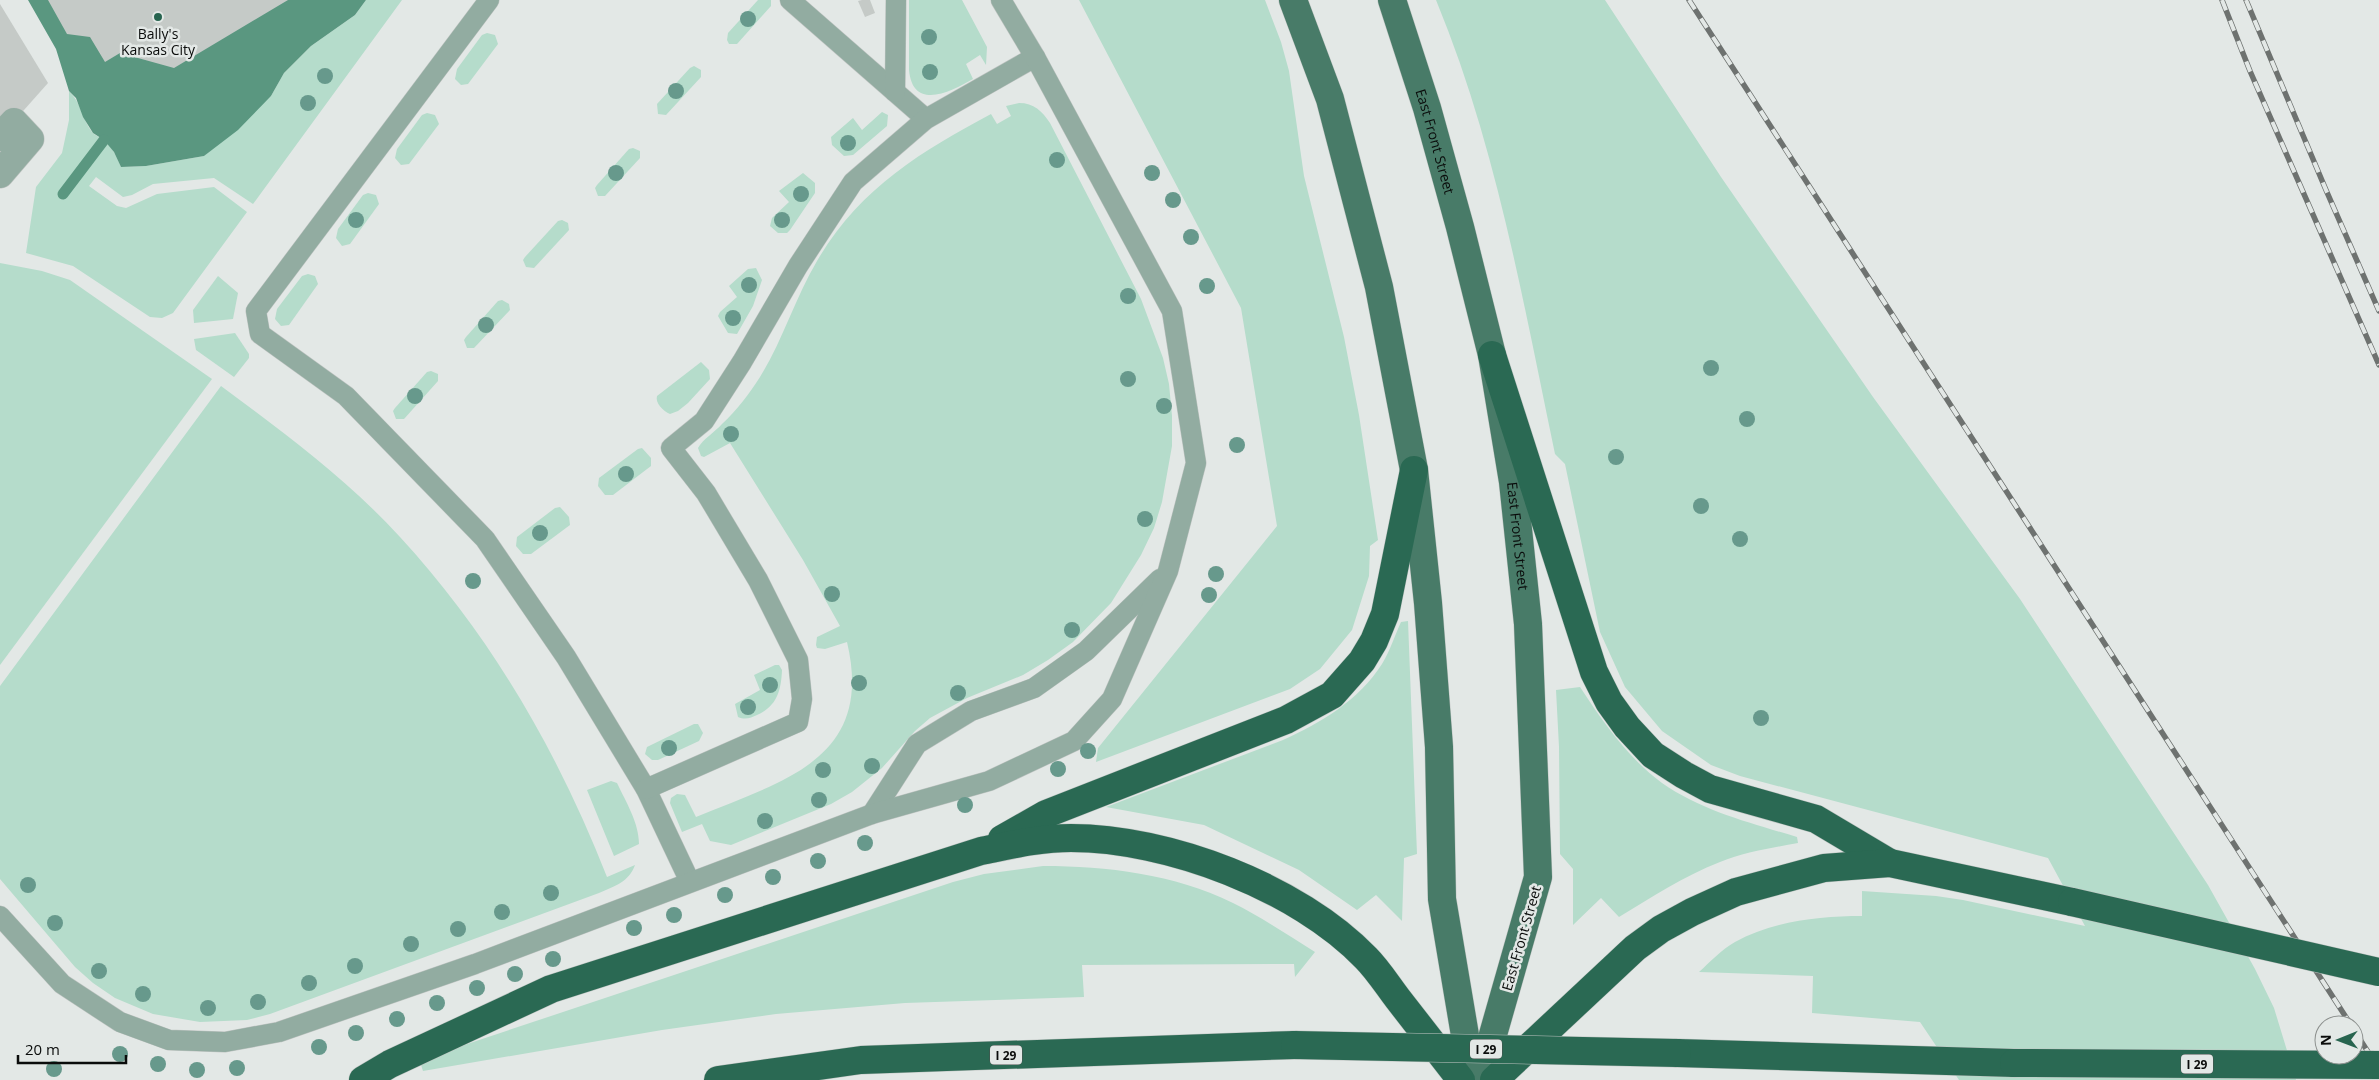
<svg xmlns="http://www.w3.org/2000/svg" width="2379" height="1080" font-family="'Open Sans',sans-serif">
	<style>
		.green { fill: #b5dccb }
		.water { fill: #5a9780 }
		.lines { fill: none; stroke-linecap: round; stroke-linejoin: round }
		.stream { stroke: #5a9780; stroke-width: 11 }
		.building { fill: #c5cac7 }
		.lane-casing { stroke: #c0c5c3; stroke-width: 21 }
		.street-casing { stroke: #c0c5c3; stroke-width: 29 }
		.primary-casing { stroke: #c0c5c3; stroke-width: 29 }
		.highway-casing { stroke: #c0c5c3; stroke-width: 29 }
		.lane { stroke: #92aca1; stroke-width: 20 }
		.street { stroke: #92aca1; stroke-width: 28 }
		.primary { stroke: #487b68; stroke-width: 28 }
		.highway { stroke: #2a6953; stroke-width: 28 }
		.rail-casing { stroke: #6e7270; stroke-width: 5.5 }
		.rail { stroke: #e3e8e6; stroke-width: 4; stroke-dasharray: 11; stroke-linecap: butt }
		.highway-bridge-casing { stroke: #c0c5c3; stroke-width: 29; stroke-linecap: butt }
		.highway-bridge { stroke: #2a6953; stroke-width: 28 }
		.tree { fill: #67998c }
		.poi-dot { fill: #27644f; stroke: #e3e8e6; stroke-width: 2 }
		.labels { text-anchor: middle; dominant-baseline: central; stroke-width: 5; stroke-linejoin: round; paint-order: stroke }
		.shield { fill: #e3e8e6; stroke: #4b4e4d; stroke-width: 1 }
		.shield-label { font-size: 12px; font-weight: bold; fill: #0a0c0b }
		.poi-label { font-size: 14px; fill: #0a0c0b; stroke: #e3e8e6 }
		.street-label { font-size: 14px; fill: #0a0c0b; stroke: #e3e8e6 }
	</style>
	<rect width="100%" height="100%" fill="#e3e8e6"/>
	<g class="green">
		<path d="M 366,0 L 402,0 L 253,204 L 214,178 L 153,184 L 132,195 L 123,197 L 96,177 L 89,186 L 117,206 L 126,208 L 157,194 L 214,187 L 247,212 L 173,313 L 162,318 L 150,317 L 73,266 L 26,253 L 36,187 L 62,153 L 65,139 L 69,120 L 69,91 C 81,102 82,119 92,132 C 95,136 101,137 105,141 C 113,148 117,157 121,167 L 146,166 L 204,156 L 271,96 L 284,73 L 311,46 L 355,15 Z"/>
		<path d="M 758,0 L 771,0 L 771,6 L 737,44 L 729,44 L 727,40 L 728,33 Z"/>
		<path d="M 909,0 L 962,0 L 987,47 L 986,65 L 980,55 L 966,64 L 973,79 C 952,91 913,112 909,70 Z"/>
		<path d="M 1079,0 L 1265,0 L 1281,42 L 1289,71 L 1304,176 L 1344,337 L 1359,415 L 1378,540 L 1370,546 L 1369,576 L 1352,630 L 1320,669 L 1290,689 L 1096,762 L 1098,748 L 1277,526 L 1241,308 Z"/>
		<path d="M 1436,0 L 1605,0 L 1721,177 L 1873,397 L 2020,599 L 2208,885 L 2255,969 L 2274,1008 L 2296,1080 L 1959,1080 L 1920,1022 L 1812,1013 L 1813,976 L 1699,972 C 1710,962 1722,949 1735,942 C 1773,921 1820,916 1862,916 L 1862,891 L 1936,896 L 1963,900 L 2085,926 L 2048,858 L 1740,776 L 1711,765 L 1662,731 L 1625,687 L 1600,632 L 1565,464 L 1555,454 C 1523,301 1496,145 1436,0 Z"/>
		<path d="M 487,33 L 495,35 L 498,44 L 468,84 L 461,85 L 455,79 L 457,69 L 482,35 Z"/>
		<path d="M 694,66 L 701,70 L 701,77 L 666,115 L 658,114 L 657,104 L 690,68 Z"/>
		<path d="M 1019,103 C 1034,103 1042,111 1050,123 L 1141,299 L 1163,358 L 1169,384 L 1172,416 L 1172,446 L 1162,502 L 1154,528 L 1141,555 L 1111,603 L 1073,642 L 1048,660 L 1023,675 L 967,698 L 930,718 L 915,731 L 882,768 L 852,792 L 831,804 L 731,845 L 710,841 L 702,824 L 682,832 L 670,803 L 671,798 L 677,794 L 685,795 L 696,817 C 782,781 875,760 847,642 L 825,649 L 817,648 L 816,645 L 817,637 L 840,626 L 803,560 L 730,443 L 704,457 L 701,456 L 698,448 C 703,439 715,432 722,424 C 736,411 750,393 760,377 C 783,340 795,298 817,261 C 859,189 920,152 991,114 L 997,124 L 1011,116 L 1006,106 Z"/>
		<path d="M 882,112 L 888,115 L 887,126 L 853,155 L 844,156 L 832,145 L 831,137 L 853,118 L 862,130 Z"/>
		<path d="M 427,113 L 435,115 L 439,124 L 409,164 L 401,165 L 395,158 L 397,149 L 422,115 Z"/>
		<path d="M 633,148 L 640,151 L 640,158 L 605,196 L 598,196 L 595,188 L 597,185 L 629,149 Z"/>
		<path d="M 803,173 L 815,183 L 815,193 L 790,230 L 787,233 L 778,233 L 770,226 L 772,218 L 789,202 L 779,191 Z"/>
		<path d="M 368,193 L 376,195 L 379,204 L 350,244 L 342,246 L 336,238 L 338,229 L 363,195 Z"/>
		<path d="M 562,220 L 568,223 L 569,230 L 534,268 L 526,267 L 523,260 L 525,257 L 558,221 Z"/>
		<path d="M 0,263 L 42,271 L 70,280 L 212,379 L 0,665 Z"/>
		<path d="M 756,268 L 762,280 L 753,306 L 737,334 L 728,333 L 718,316 L 720,312 L 737,297 L 729,286 L 748,269 Z"/>
		<path d="M 308,274 L 315,276 L 318,284 L 289,325 L 281,326 L 275,319 L 277,309 L 302,276 Z"/>
		<path d="M 218,276 L 238,293 L 233,319 L 194,323 L 193,310 Z"/>
		<path d="M 502,300 L 509,304 L 510,310 L 474,348 L 467,348 L 464,340 L 466,337 L 498,301 Z"/>
		<path d="M 235,333 L 249,354 L 249,358 L 234,377 L 196,350 L 194,339 Z"/>
		<path d="M 701,362 L 709,370 L 710,379 L 688,403 L 678,411 L 670,414 C 663,411 655,403 657,396 Z"/>
		<path d="M 431,371 L 438,374 L 438,381 L 404,419 L 396,419 L 393,411 L 395,408 L 427,372 Z"/>
		<path d="M 221,386 C 283,432 347,479 400,537 C 491,636 558,752 607,877 L 635,865 C 629,882 615,886 599,893 L 270,1014 L 247,1020 L 200,1022 L 153,1014 L 115,998 L 93,983 L 75,967 L 0,879 L 0,686 Z"/>
		<path d="M 642,448 L 651,458 L 651,466 L 613,495 L 605,495 L 598,486 L 599,478 L 638,449 Z"/>
		<path d="M 560,507 L 569,517 L 570,525 L 531,554 L 523,554 L 516,546 L 517,537 L 555,508 Z"/>
		<path d="M 1408,621 L 1417,854 L 1404,858 L 1402,921 L 1376,895 L 1357,910 L 1299,870 L 1204,825 L 1106,807 L 1283,740 C 1321,723 1359,700 1382,664 C 1390,651 1395,635 1401,622 Z"/>
		<path d="M 775,665 L 779,665 L 782,670 C 781,691 777,706 757,715 C 751,718 745,720 738,717 L 735,704 L 760,690 L 754,675 Z"/>
		<path d="M 1580,687 C 1603,722 1628,758 1662,783 C 1702,811 1751,823 1797,837 L 1798,843 C 1772,848 1745,852 1720,862 C 1684,876 1652,897 1619,917 L 1601,898 L 1573,925 L 1573,869 L 1560,854 L 1559,747 L 1556,690 Z"/>
		<path d="M 694,724 L 698,724 L 703,733 L 699,741 L 658,760 L 652,760 L 645,754 L 647,747 Z"/>
		<path d="M 611,781 L 617,783 C 626,802 639,823 639,844 L 614,856 L 587,790 Z"/>
		<path d="M 1043,866 C 1107,866 1174,874 1233,903 C 1261,917 1288,935 1315,952 L 1295,977 L 1294,964 L 1082,965 L 1084,997 L 905,1003 L 776,1014 L 662,1030 L 423,1071 L 420,1062 L 443,1052 L 953,882 L 984,874 Z"/>
	</g>
	<path class="water" d="M 28,0 L 366,0 L 355,15 L 311,46 L 284,73 L 271,96 L 238,130 L 204,156 L 146,166 L 121,167 L 114,152 L 104,140 L 93,133 L 83,117 L 76,98 L 69,91 L 56,49 Z"/>
	<g class="lines">
		<path class="stream" d="M 63,194 L 104,140"/>
	</g>
	<g class="building">
		<path d="M 48,0 L 288,0 L 174,68 L 120,53 L 105,62 L 90,37 L 67,34 Z"/>
		<path d="M 862,0 L 870,0 L 875,13 L 865,17 L 858,1 Z"/>
		<path d="M 0,4 L 48,83 L 0,137 Z"/>
	</g>
	<g class="lines">
		<defs>
			<g id="lane">
				<path d="M 489,0 L 256,311 L 260,334 L 346,396 L 485,539 L 566,657 L 646,789 L 690,882"/>
				<path d="M 790,0 L 926,119"/>
				<path d="M 895,92 L 896,0"/>
				<path d="M 646,789 L 798,722 L 802,699 L 798,660 L 758,580 L 706,493 L 671,448 L 704,421 L 742,362 L 798,266 L 853,182 L 926,119 L 1035,57"/>
				<path d="M 872,814 L 917,744 L 971,711 L 1034,688 L 1086,651 L 1160,579"/>
				<path d="M 0,916 L 62,984 L 120,1022 L 169,1040 L 225,1042 L 279,1032 L 475,964 L 872,814 L 989,781 L 1074,741 L 1112,699 L 1168,571 L 1196,463 L 1172,311 L 1035,57 L 1001,0"/>
			</g>
			<path id="street" d="M 0,137 L 14,122 L 30,139 L 0,174"/>
			<g id="primary">
				<path d="M 1293,0 L 1330,99 L 1379,287 L 1414,470 L 1428,603 L 1439,747 L 1442,899 L 1471,1071"/>
				<path id="s1" d="M 1392,0 L 1427,108 L 1460,227 L 1492,355 L 1513,482 L 1528,624 L 1538,877 L 1480,1080"/>
			</g>
			<g id="highway">
				<path d="M 1492,355 L 1594,672 L 1609,702 L 1627,727 L 1653,755 L 1684,775 L 1710,789 L 1816,819 L 1890,863"/>
				<path d="M 1002,839 L 1046,814 L 1286,720 L 1332,695 L 1362,661 L 1374,641 L 1385,614 L 1414,470"/>
				<path d="M 1677,1053 L 2014,1063"/>
				<path d="M 363,1080 L 390,1064 L 551,989 L 981,851 C 1011,845 1040,838 1071,838 C 1167,838 1298,887 1366,958 C 1378,970 1388,986 1398,999 C 1419,1026 1440,1053 1461,1080"/>
				<path d="M 718,1080 L 861,1060 L 1295,1045"/>
				<path d="M 1494,1080 L 1635,948 L 1661,929 L 1692,912 L 1736,892 L 1824,868 L 1890,863 L 2072,902"/>
			</g>
		</defs>
		<use href="#lane" class="lane-casing"/>
		<use href="#street" class="street-casing"/>
		<use href="#primary" class="primary-casing"/>
		<use href="#highway" class="highway-casing"/>
		<use href="#lane" class="lane"/>
		<use href="#street" class="street"/>
		<use href="#primary" class="primary"/>
		<use href="#highway" class="highway"/>
		<defs>
			<g id="rail">
				<path d="M 1689,0 L 2351,1025"/>
				<path d="M 2222,0 L 2250,71 L 2379,365"/>
				<path d="M 2246,0 L 2326,190 L 2379,311"/>
				<path d="M 2354,1030 L 2379,1069"/>
			</g>
		</defs>
		<use href="#rail" class="rail-casing"/>
		<use href="#rail" class="rail"/>
		<defs>
			<g id="highway-bridge">
				<path d="M 2072,902 L 2379,972"/>
				<path d="M 1295,1045 L 1677,1053"/>
				<path d="M 2014,1063 L 2379,1065"/>
			</g>
		</defs>
		<use href="#highway-bridge" class="highway-bridge-casing"/>
		<use href="#highway-bridge" class="highway-bridge"/>
	</g>
	<g class="tree">
		<circle cx="748" cy="19" r="8"/>
		<circle cx="929" cy="37" r="8"/>
		<circle cx="930" cy="72" r="8"/>
		<circle cx="325" cy="76" r="8"/>
		<circle cx="676" cy="91" r="8"/>
		<circle cx="308" cy="103" r="8"/>
		<circle cx="848" cy="143" r="8"/>
		<circle cx="1057" cy="160" r="8"/>
		<circle cx="616" cy="173" r="8"/>
		<circle cx="1152" cy="173" r="8"/>
		<circle cx="801" cy="194" r="8"/>
		<circle cx="1173" cy="200" r="8"/>
		<circle cx="356" cy="220" r="8"/>
		<circle cx="782" cy="220" r="8"/>
		<circle cx="1191" cy="237" r="8"/>
		<circle cx="749" cy="285" r="8"/>
		<circle cx="1207" cy="286" r="8"/>
		<circle cx="1128" cy="296" r="8"/>
		<circle cx="733" cy="318" r="8"/>
		<circle cx="486" cy="325" r="8"/>
		<circle cx="1711" cy="368" r="8"/>
		<circle cx="1128" cy="379" r="8"/>
		<circle cx="415" cy="396" r="8"/>
		<circle cx="1164" cy="406" r="8"/>
		<circle cx="1747" cy="419" r="8"/>
		<circle cx="731" cy="434" r="8"/>
		<circle cx="1237" cy="445" r="8"/>
		<circle cx="1616" cy="457" r="8"/>
		<circle cx="626" cy="474" r="8"/>
		<circle cx="1701" cy="506" r="8"/>
		<circle cx="1145" cy="519" r="8"/>
		<circle cx="540" cy="533" r="8"/>
		<circle cx="1740" cy="539" r="8"/>
		<circle cx="1216" cy="574" r="8"/>
		<circle cx="473" cy="581" r="8"/>
		<circle cx="832" cy="594" r="8"/>
		<circle cx="1209" cy="595" r="8"/>
		<circle cx="1072" cy="630" r="8"/>
		<circle cx="859" cy="683" r="8"/>
		<circle cx="770" cy="685" r="8"/>
		<circle cx="958" cy="693" r="8"/>
		<circle cx="748" cy="707" r="8"/>
		<circle cx="1761" cy="718" r="8"/>
		<circle cx="669" cy="748" r="8"/>
		<circle cx="1088" cy="751" r="8"/>
		<circle cx="872" cy="766" r="8"/>
		<circle cx="1058" cy="769" r="8"/>
		<circle cx="823" cy="770" r="8"/>
		<circle cx="819" cy="800" r="8"/>
		<circle cx="965" cy="805" r="8"/>
		<circle cx="765" cy="821" r="8"/>
		<circle cx="865" cy="843" r="8"/>
		<circle cx="818" cy="861" r="8"/>
		<circle cx="773" cy="877" r="8"/>
		<circle cx="28" cy="885" r="8"/>
		<circle cx="551" cy="893" r="8"/>
		<circle cx="725" cy="895" r="8"/>
		<circle cx="502" cy="912" r="8"/>
		<circle cx="674" cy="915" r="8"/>
		<circle cx="55" cy="923" r="8"/>
		<circle cx="634" cy="928" r="8"/>
		<circle cx="458" cy="929" r="8"/>
		<circle cx="411" cy="944" r="8"/>
		<circle cx="553" cy="959" r="8"/>
		<circle cx="355" cy="966" r="8"/>
		<circle cx="99" cy="971" r="8"/>
		<circle cx="515" cy="974" r="8"/>
		<circle cx="309" cy="983" r="8"/>
		<circle cx="477" cy="988" r="8"/>
		<circle cx="143" cy="994" r="8"/>
		<circle cx="258" cy="1002" r="8"/>
		<circle cx="437" cy="1003" r="8"/>
		<circle cx="208" cy="1008" r="8"/>
		<circle cx="397" cy="1019" r="8"/>
		<circle cx="356" cy="1033" r="8"/>
		<circle cx="319" cy="1047" r="8"/>
		<circle cx="120" cy="1054" r="8"/>
		<circle cx="158" cy="1064" r="8"/>
		<circle cx="237" cy="1068" r="8"/>
		<circle cx="54" cy="1069" r="8"/>
		<circle cx="197" cy="1070" r="8"/>
	</g>
	<circle class="poi-dot" cx="158" cy="17" r="5"/>
	<g class="labels">
		<g class="shield">
			<rect x="1470" y="1039.5" width="32" height="19" rx="4"/>
			<rect x="990" y="1045.5" width="32" height="19" rx="4"/>
			<rect x="2181" y="1054.5" width="32" height="19" rx="4"/>
		</g>
		<g class="shield-label">
			<text x="1486" y="1049">I 29</text>
			<text x="1006" y="1055">I 29</text>
			<text x="2197" y="1064">I 29</text>
		</g>
		<g class="poi-label">
			<text x="158" y="33">Bally's<tspan x="158" dy="16">Kansas City</tspan></text>
		</g>
		<g class="street-label">
			<text stroke="none"><textPath href="#s1" startOffset="148">East Front Street</textPath></text>
			<text stroke="none"><textPath href="#s1" startOffset="552">East Front Street</textPath></text>
			<text transform="translate(1521 938) rotate(-74)">East Front Street</text>
		</g>
	</g>
	<g transform="translate(2339 1040) rotate(269)"><circle r="24" fill="#e3e8e6" stroke="#8c908e"/>
	<path d="M0-4L9 19L0 12L-9 19Z" fill="#27644f"/>
	<text y="-8" font-size="14" font-weight="bold" text-anchor="middle" fill="#0a0c0b">N</text>
	</g>
	<path d="M18 1055v8h108v-8" fill="none" stroke="#0a0c0b" stroke-width="2.5"/>
	<text x="25" y="1055" font-size="15" fill="#0a0c0b" stroke="#e3e8e6" stroke-width="4" paint-order="stroke">20 m</text>
</svg>
